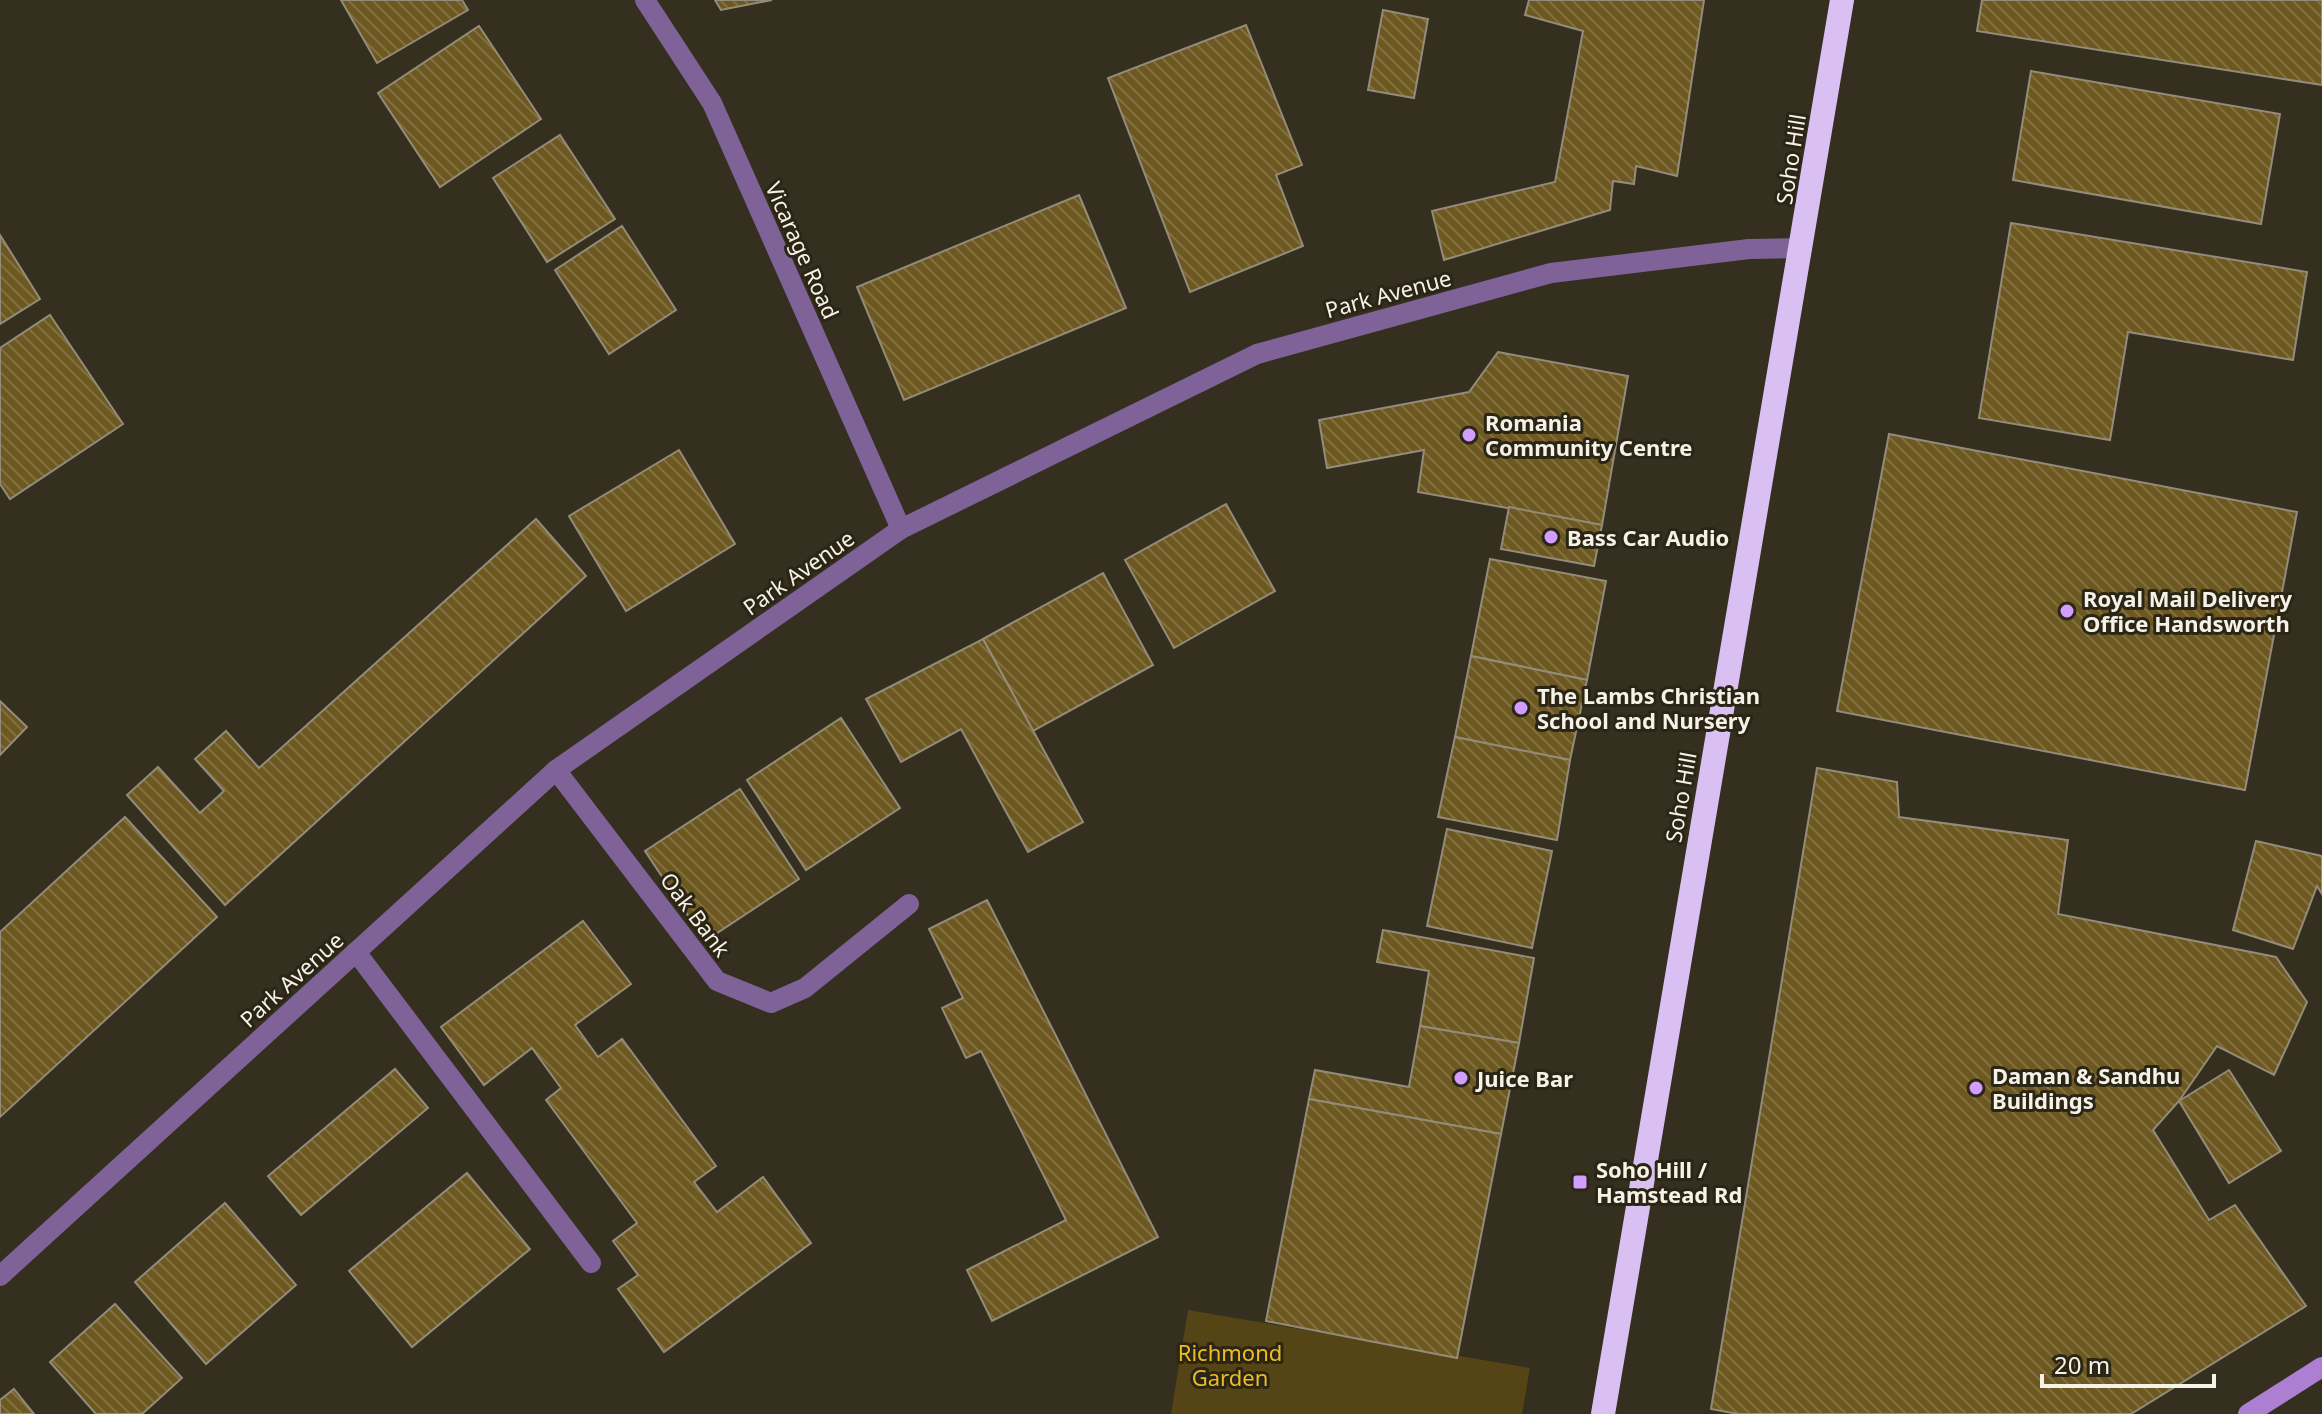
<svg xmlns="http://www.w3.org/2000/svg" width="2322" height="1414" font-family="'Noto Sans',sans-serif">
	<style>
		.green { fill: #554415 }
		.building { fill: url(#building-back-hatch); stroke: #948c7a; stroke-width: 2 }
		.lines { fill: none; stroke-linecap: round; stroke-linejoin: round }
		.lane { stroke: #7f6398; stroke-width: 20 }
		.street { stroke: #7f6398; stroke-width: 20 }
		.secondary { stroke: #ac7fd3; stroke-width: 20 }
		.highway { stroke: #dabff3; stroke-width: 24 }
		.poi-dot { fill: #d19dfe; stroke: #2b2515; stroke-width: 3 }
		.labels { text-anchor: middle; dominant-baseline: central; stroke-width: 6; stroke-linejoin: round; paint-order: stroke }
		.street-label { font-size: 22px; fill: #f6f2e8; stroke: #2b2515 }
		.poi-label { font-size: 22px; font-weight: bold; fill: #f6f2e8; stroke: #2b2515; text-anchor: start }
		.park-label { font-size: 22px; fill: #edbd24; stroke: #2b2515 }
	</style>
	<defs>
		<pattern id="building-back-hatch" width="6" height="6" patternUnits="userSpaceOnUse" patternTransform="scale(2)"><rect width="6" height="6" fill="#6c5820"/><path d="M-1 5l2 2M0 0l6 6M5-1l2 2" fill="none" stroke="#827040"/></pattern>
	</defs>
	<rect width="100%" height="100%" fill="#352f1f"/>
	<path class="green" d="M 1188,1310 L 1530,1368 L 1522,1414 L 1171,1414 Z"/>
	<g class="building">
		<path d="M 341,0 L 462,0 L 468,10 L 377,63 Z"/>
		<path d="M 715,0 L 772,0 L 721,10 Z"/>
		<path d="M 1529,0 L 1704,0 L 1677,176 L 1636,166 L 1634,184 L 1613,181 L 1610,210 L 1444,260 L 1432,211 L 1555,182 L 1583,31 L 1525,15 Z"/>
		<path d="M 1982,0 L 2322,0 L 2322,85 L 1977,31 Z"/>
		<path d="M 1383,10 L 1428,19 L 1414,98 L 1368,90 Z"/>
		<path d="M 1246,25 L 1302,165 L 1276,175 L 1303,246 L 1190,292 L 1108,78 Z"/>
		<path d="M 479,26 L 541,119 L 440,187 L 378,93 Z"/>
		<path d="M 2031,71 L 2280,114 L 2261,224 L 2013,180 Z"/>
		<path d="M 560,135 L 615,219 L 547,262 L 493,178 Z"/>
		<path d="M 1079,195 L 1126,308 L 904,400 L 857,287 Z"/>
		<path d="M 2011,223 L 2307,272 L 2293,360 L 2128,332 L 2110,440 L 1979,418 Z"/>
		<path d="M 622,226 L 676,310 L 609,354 L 555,270 Z"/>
		<path d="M 0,235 L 40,299 L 0,324 Z"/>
		<path d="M 50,315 L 123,424 L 10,499 L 0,484 L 0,348 Z"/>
		<path d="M 1498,352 L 1628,376 L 1602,525 L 1418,492 L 1424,450 L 1327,468 L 1319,420 L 1469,392 Z"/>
		<path d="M 1889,434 L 2297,512 L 2245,790 L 1837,711 Z"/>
		<path d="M 679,450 L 735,544 L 626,611 L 569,516 Z"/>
		<path d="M 1226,504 L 1275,591 L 1174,648 L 1125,560 Z"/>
		<path d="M 1509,507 L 1602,525 L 1594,566 L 1501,549 Z"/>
		<path d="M 536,519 L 586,576 L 225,905 L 127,795 L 158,767 L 200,813 L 224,791 L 195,759 L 226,731 L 259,768 Z"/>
		<path d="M 1490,559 L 1606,581 L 1587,680 L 1471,656 Z"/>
		<path d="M 1103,573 L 1153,665 L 1033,731 L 983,639 Z"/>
		<path d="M 983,639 L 1083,822 L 1028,852 L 961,729 L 901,762 L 866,699 Z"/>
		<path d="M 1471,656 L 1587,680 L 1570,760 L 1455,737 Z"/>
		<path d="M 0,701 L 27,727 L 0,755 Z"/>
		<path d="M 841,718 L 900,808 L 806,870 L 747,780 Z"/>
		<path d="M 1455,737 L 1570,760 L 1557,840 L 1438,817 Z"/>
		<path d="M 1817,768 L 1897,782 L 1899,817 L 2068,840 L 2058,914 L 2276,957 L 2307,1002 L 2274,1075 L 2217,1046 L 2179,1101 L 2153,1130 L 2209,1220 L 2235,1205 L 2306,1306 L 2131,1414 L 1738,1414 L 1711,1409 Z"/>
		<path d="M 740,789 L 799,879 L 705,941 L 645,851 Z"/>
		<path d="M 125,817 L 217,917 L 0,1117 L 0,932 Z"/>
		<path d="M 1447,829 L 1552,851 L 1532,948 L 1427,926 Z"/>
		<path d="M 2256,841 L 2322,856 L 2322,894 L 2317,886 L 2293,949 L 2233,930 Z"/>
		<path d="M 987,900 L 1158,1237 L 992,1321 L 967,1270 L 1066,1220 L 981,1051 L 966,1058 L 942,1008 L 963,998 L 929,929 Z"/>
		<path d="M 583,921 L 631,984 L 575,1025 L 598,1057 L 622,1039 L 716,1166 L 694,1182 L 717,1212 L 763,1177 L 811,1243 L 664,1352 L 618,1289 L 638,1275 L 613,1241 L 637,1223 L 546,1100 L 561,1088 L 532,1048 L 484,1085 L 441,1027 Z"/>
		<path d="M 1383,930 L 1534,958 L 1519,1043 L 1420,1026 L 1429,971 L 1377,962 Z"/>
		<path d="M 1420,1026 L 1519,1043 L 1501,1134 L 1309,1099 L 1315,1070 L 1409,1087 Z"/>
		<path d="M 395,1069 L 428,1108 L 301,1215 L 268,1176 Z"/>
		<path d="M 2229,1070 L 2281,1151 L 2229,1183 L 2179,1101 Z"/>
		<path d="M 1309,1099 L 1501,1134 L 1457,1358 L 1266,1321 Z"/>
		<path d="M 467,1173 L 530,1249 L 412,1347 L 349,1271 Z"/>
		<path d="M 225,1203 L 296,1285 L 206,1364 L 135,1282 Z"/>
		<path d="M 115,1304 L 182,1378 L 142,1414 L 96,1414 L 50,1362 Z"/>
		<path d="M 14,1389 L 34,1414 L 0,1414 L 0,1400 Z"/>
	</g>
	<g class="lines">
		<path class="lane" d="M 356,952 L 591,1263"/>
		<g class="street">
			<path d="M 645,0 L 712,103 L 901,529"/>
			<path d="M 556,770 L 717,981 L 771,1003 L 805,988 L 909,904"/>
			<path d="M 0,1276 L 556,770 L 901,529 L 1257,354 L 1551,273 L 1749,249 L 1802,248"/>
		</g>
		<path class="secondary" d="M 2248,1414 L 2322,1367"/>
		<path class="highway" d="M 1603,1414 L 1842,0"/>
	</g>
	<g class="poi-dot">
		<circle cx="1469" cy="435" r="8"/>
		<circle cx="1551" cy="537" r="8"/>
		<circle cx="2067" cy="611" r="8"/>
		<circle cx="1521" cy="708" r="8"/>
		<circle cx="1461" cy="1078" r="8"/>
		<circle cx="1976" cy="1088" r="8"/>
		<rect x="1572" y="1174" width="16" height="16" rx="4"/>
	</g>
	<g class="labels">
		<g class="street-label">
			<text transform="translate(1790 159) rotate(-81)">Soho Hill</text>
			<text transform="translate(803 250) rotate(66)">Vicarage Road</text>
			<text transform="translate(1388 293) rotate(-15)">Park Avenue</text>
			<text transform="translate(798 572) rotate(-35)">Park Avenue</text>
			<text transform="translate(1680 797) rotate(-80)">Soho Hill</text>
			<text transform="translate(696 914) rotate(53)">Oak Bank</text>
			<text transform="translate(291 979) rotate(-42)">Park Avenue</text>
		</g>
		<g class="poi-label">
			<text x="1485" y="422">Romania<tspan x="1485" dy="25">Community Centre</tspan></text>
			<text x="1567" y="537">Bass Car Audio</text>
			<text x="2083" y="598">Royal Mail Delivery<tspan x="2083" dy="25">Office Handsworth</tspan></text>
			<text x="1537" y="695">The Lambs Christian<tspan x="1537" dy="25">School and Nursery</tspan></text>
			<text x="1992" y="1075">Daman &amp; Sandhu<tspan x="1992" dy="25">Buildings</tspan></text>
			<text x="1477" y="1078">Juice Bar</text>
			<text x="1596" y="1169">Soho Hill /<tspan x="1596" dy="25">Hamstead Rd</tspan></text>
		</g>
		<g class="park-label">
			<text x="1230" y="1352">Richmond<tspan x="1230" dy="25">Garden</tspan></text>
		</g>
	</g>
	<path d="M2042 1374v12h172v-12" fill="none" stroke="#f6f2e8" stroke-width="4"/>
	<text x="2054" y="1374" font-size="24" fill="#f6f2e8" stroke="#2b2515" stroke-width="6" paint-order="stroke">20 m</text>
</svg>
